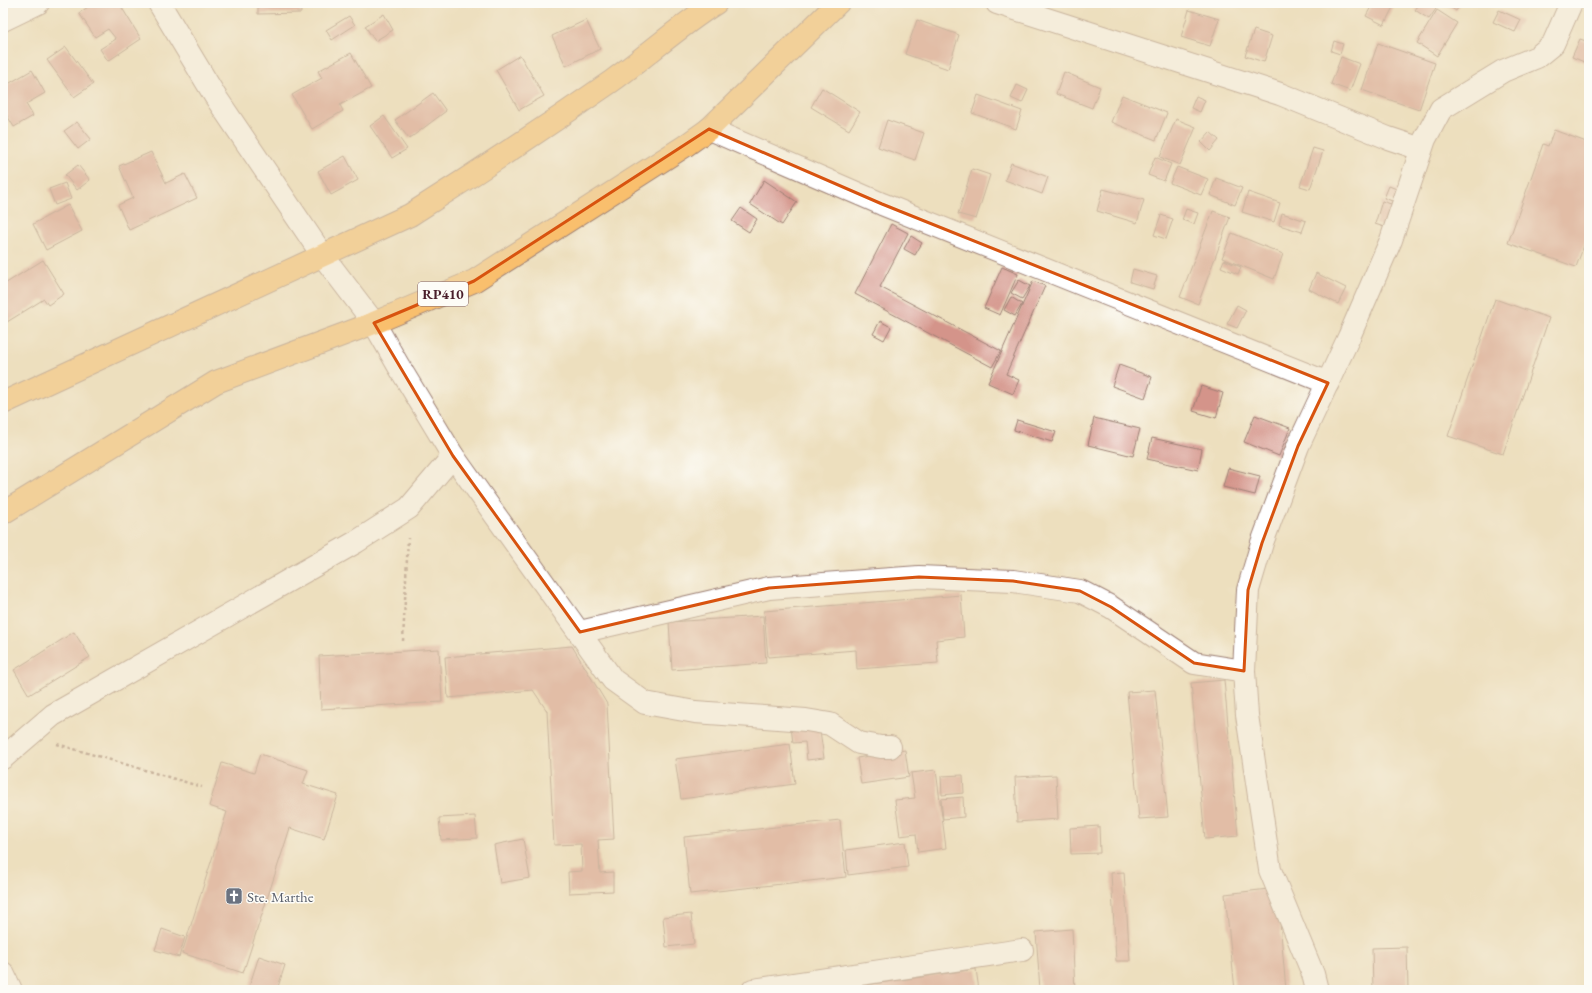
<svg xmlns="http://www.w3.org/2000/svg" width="1592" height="993" font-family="'EB Garamond',serif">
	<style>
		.building { fill: #d4948a }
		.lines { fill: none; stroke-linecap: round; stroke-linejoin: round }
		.minor-casing { stroke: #9c7f74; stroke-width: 24 }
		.major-casing { stroke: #9c7f74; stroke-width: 24 }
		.path { stroke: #9c7f74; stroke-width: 2.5; stroke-dasharray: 3 3; stroke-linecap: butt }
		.minor { stroke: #fff; stroke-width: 22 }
		.major { stroke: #f9bf6d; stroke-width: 22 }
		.marked { fill: none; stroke: #d8530f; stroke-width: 3; stroke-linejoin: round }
		.labels { text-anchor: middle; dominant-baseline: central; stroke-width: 3; stroke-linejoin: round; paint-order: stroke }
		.shield { fill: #fdfcf7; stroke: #806168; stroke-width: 1 }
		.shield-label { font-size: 14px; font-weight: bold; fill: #4a1f2b }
		.worship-label { font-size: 15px; fill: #5b616d; stroke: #fdfcf7; text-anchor: start }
	</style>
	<rect width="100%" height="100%" fill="#fdfcf7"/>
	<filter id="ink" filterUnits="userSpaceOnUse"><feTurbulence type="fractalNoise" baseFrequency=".025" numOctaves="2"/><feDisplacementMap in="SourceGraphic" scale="8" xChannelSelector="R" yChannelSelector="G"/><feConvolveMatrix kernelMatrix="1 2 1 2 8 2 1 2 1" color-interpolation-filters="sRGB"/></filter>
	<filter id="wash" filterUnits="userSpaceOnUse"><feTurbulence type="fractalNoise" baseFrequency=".012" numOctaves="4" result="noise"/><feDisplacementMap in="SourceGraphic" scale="16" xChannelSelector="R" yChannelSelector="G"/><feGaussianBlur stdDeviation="0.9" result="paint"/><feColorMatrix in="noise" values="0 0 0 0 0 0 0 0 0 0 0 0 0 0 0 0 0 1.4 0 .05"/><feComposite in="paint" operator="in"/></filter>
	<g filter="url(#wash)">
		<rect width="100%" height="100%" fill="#eddfbe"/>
		<g id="blocks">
			<g class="building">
				<path d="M 94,3 L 119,3 L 141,39 L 108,61 L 100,49 L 116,39 L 108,29 L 95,37 L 79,13 Z"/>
				<path d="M 258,3 L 300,3 L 301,13 L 258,14 Z"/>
				<path d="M 1373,3 L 1388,3 L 1387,5 L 1393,7 L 1384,25 L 1366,16 Z"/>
				<path d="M 1420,3 L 1440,3 L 1429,19 L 1415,10 Z"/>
				<path d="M 1444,3 L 1461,3 L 1456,11 Z"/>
				<path d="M 1189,10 L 1219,19 L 1210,46 L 1181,37 Z"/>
				<path d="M 1437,10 L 1457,23 L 1437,56 L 1417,43 Z"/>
				<path d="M 1499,10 L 1521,20 L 1515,32 L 1493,22 Z"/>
				<path d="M 384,14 L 393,30 L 375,41 L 365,26 Z"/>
				<path d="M 349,16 L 355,25 L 332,40 L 326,30 Z"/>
				<path d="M 586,20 L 600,49 L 566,66 L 552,36 Z"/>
				<path d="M 917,20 L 959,35 L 948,69 L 905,54 Z"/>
				<path d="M 1254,30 L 1272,36 L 1264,62 L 1245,56 Z"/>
				<path d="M 1580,39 L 1589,42 L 1589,64 L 1572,57 Z"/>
				<path d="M 1334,41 L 1343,44 L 1340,54 L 1331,51 Z"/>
				<path d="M 1378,43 L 1435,63 L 1419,110 L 1362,90 Z"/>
				<path d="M 66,47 L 93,84 L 74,97 L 47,60 Z"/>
				<path d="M 351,53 L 371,88 L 340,105 L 343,111 L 312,129 L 292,95 L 322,78 L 318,71 Z"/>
				<path d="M 520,55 L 544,96 L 519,110 L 496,70 Z"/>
				<path d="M 1341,57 L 1360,64 L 1350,91 L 1331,84 Z"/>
				<path d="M 32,70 L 45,93 L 26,104 L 33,116 L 14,127 L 3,109 L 3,87 Z"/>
				<path d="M 1064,72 L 1100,87 L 1092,108 L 1056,94 Z"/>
				<path d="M 1017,85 L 1028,90 L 1022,103 L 1011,98 Z"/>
				<path d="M 822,88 L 860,112 L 849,130 L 811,107 Z"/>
				<path d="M 433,93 L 446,111 L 409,139 L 395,120 Z"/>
				<path d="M 978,95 L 1022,111 L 1016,129 L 972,113 Z"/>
				<path d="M 1122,95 L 1167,113 L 1156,140 L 1111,122 Z"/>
				<path d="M 1196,96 L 1205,100 L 1200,112 L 1191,108 Z"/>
				<path d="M 384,116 L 407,149 L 392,158 L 370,126 Z"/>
				<path d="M 1176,119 L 1196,127 L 1180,165 L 1160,157 Z"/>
				<path d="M 887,120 L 924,133 L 915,160 L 878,147 Z"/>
				<path d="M 77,122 L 91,139 L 78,149 L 64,131 Z"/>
				<path d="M 1554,130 L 1589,143 L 1589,232 L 1576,267 L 1508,243 L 1543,144 L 1548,146 Z"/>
				<path d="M 1210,132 L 1219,140 L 1210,151 L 1201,142 Z"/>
				<path d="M 1313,148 L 1323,151 L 1310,189 L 1300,186 Z"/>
				<path d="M 151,152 L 166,183 L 185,174 L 197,198 L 129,230 L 118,205 L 133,198 L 119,166 Z"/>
				<path d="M 345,156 L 358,180 L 331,195 L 318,171 Z"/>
				<path d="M 1155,157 L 1171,164 L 1164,181 L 1148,175 Z"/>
				<path d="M 1011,163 L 1048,177 L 1042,194 L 1005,180 Z"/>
				<path d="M 78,165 L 90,180 L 77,190 L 65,175 Z"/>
				<path d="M 1177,167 L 1208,179 L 1201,195 L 1170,183 Z"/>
				<path d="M 972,169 L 990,175 L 976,219 L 958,214 Z"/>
				<path d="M 1216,178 L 1242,188 L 1235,205 L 1210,195 Z"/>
				<path d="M 764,180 L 797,202 L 782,225 L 750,204 Z"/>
				<path d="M 65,183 L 71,199 L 55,205 L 49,189 Z"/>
				<path d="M 1389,186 L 1399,190 L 1395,202 L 1384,198 Z"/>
				<path d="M 1103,189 L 1144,200 L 1137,223 L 1097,211 Z"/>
				<path d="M 1248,192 L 1280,203 L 1274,222 L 1242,212 Z"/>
				<path d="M 1382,201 L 1394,205 L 1387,228 L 1375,224 Z"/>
				<path d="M 68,205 L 82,231 L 46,250 L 33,224 Z"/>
				<path d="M 741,208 L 757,219 L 749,232 L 732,221 Z"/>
				<path d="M 1186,209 L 1198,213 L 1194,224 L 1182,220 Z"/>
				<path d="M 1213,211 L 1230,217 L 1198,304 L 1180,297 Z"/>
				<path d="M 1282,213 L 1306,221 L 1302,232 L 1279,225 Z"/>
				<path d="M 1161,215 L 1173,219 L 1166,239 L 1154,235 Z"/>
				<path d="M 891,224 L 908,233 L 880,287 L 1001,351 L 992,367 L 855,294 Z"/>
				<path d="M 1232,233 L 1283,254 L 1274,279 L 1222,258 Z"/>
				<path d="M 911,236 L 922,243 L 915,255 L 904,249 Z"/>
				<path d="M 43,260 L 64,294 L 48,305 L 44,299 L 7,322 L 3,316 L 3,285 Z"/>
				<path d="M 1224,260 L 1241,267 L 1238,274 L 1221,267 Z"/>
				<path d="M 1002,267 L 1018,274 L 1000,315 L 984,308 Z"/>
				<path d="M 1133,269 L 1157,276 L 1153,289 L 1130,282 Z"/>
				<path d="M 1316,273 L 1346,288 L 1338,304 L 1309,289 Z"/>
				<path d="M 1019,280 L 1030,286 L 1022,299 L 1011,293 Z"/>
				<path d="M 1033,281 L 1045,286 L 1006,374 L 1019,380 L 1013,394 L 988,383 Z"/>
				<path d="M 1011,297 L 1022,304 L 1015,316 L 1004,310 Z"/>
				<path d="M 1495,299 L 1549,318 L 1503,454 L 1448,436 Z"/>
				<path d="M 1237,305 L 1246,310 L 1237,328 L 1227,324 Z"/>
				<path d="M 880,321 L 891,327 L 884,340 L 873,334 Z"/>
				<path d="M 1119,365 L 1152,377 L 1145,398 L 1112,386 Z"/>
				<path d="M 1201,386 L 1223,393 L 1216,418 L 1193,411 Z"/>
				<path d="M 1255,415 L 1290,428 L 1279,456 L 1244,442 Z"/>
				<path d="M 1094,418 L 1140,429 L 1133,456 L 1088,445 Z"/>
				<path d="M 1017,420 L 1056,432 L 1052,442 L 1014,430 Z"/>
				<path d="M 1152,438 L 1202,449 L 1198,470 L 1147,459 Z"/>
				<path d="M 1228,468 L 1260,476 L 1255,495 L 1223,487 Z"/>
				<path d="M 961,595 L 964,637 L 936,640 L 938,663 L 857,669 L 856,650 L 768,657 L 764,611 Z"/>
				<path d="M 763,616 L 766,663 L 672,670 L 669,622 Z"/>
				<path d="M 74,632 L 90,657 L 29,695 L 14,670 Z"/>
				<path d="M 572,646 L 607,704 L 614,839 L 598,840 L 600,873 L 613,872 L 613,891 L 569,893 L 568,872 L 582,871 L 581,844 L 554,845 L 547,711 L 533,690 L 448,698 L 445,657 Z"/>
				<path d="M 439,649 L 442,702 L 321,709 L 319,656 Z"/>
				<path d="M 1224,680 L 1238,836 L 1205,839 L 1191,683 Z"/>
				<path d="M 1155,690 L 1168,817 L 1139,819 L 1127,692 Z"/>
				<path d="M 819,724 L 824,758 L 807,760 L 805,742 L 793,743 L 791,727 Z"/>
				<path d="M 790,744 L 795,784 L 681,799 L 675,759 Z"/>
				<path d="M 905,750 L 909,777 L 861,784 L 857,758 Z"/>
				<path d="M 260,754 L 308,770 L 303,784 L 338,795 L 324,839 L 290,828 L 243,973 L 182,953 L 227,812 L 209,806 L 222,763 L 254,773 Z"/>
				<path d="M 936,770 L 946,848 L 918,852 L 916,834 L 900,836 L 895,800 L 915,798 L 911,773 Z"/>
				<path d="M 963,775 L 964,793 L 942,795 L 941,776 Z"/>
				<path d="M 1056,775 L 1058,819 L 1017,822 L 1015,777 Z"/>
				<path d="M 963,797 L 964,817 L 943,819 L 941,799 Z"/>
				<path d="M 475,816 L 477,838 L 441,840 L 439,818 Z"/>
				<path d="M 840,820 L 846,877 L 690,894 L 684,837 Z"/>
				<path d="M 1099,826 L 1100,853 L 1071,854 L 1070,828 Z"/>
				<path d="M 523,839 L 530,878 L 500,883 L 494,845 Z"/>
				<path d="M 905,842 L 908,867 L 848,875 L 846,850 Z"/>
				<path d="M 1124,872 L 1130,961 L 1116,961 L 1111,873 Z"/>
				<path d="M 1277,888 L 1286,990 L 1235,990 L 1225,894 Z"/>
				<path d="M 691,914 L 694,944 L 666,947 L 663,917 Z"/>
				<path d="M 162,929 L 185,937 L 179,957 L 155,950 Z"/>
				<path d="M 1072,929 L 1075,990 L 1040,990 L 1036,932 Z"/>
				<path d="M 1407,947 L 1408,990 L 1373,990 L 1372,948 Z"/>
				<path d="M 259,956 L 285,965 L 277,990 L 248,990 Z"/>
				<path d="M 976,969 L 979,990 L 838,990 L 838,989 Z"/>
			</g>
		</g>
	</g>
	<g filter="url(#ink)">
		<use href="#blocks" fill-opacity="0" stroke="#9c7f74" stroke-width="1"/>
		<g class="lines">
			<defs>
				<g id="minor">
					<path d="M 159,3 L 215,96 L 323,256 L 374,323 L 398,365 L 453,456 L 613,680 L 645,703 L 695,712 L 806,720 L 830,724 L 859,743 L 881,747 L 890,747"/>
					<path d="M 997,3 L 1280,94 L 1388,138 L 1421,149"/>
					<path d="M 3,20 L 38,3"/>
					<path d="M 709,129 L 882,204 L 1328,383"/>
					<path d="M 580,632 L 769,588 L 919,577 L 1013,581 L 1080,591 L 1111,607 L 1194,663 L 1244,671"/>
					<path d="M 3,758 L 53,715 L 356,542 L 409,508 L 453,456"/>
					<path d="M 3,973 L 11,990"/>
					<path d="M 753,990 L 1022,950"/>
					<path d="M 1317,990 L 1313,974 L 1270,870 L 1247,715 L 1244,671 L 1248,590 L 1262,543 L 1298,446 L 1349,337 L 1391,240 L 1425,139 L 1441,109 L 1503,71 L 1537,57 L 1553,44 L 1571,3"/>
				</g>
				<g id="major">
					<path d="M 3,403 L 410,215 C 478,172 546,127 612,81 C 647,56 679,26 716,3"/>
					<path d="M 3,513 L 216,382 L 374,323 L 474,281 L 685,146 L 709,129 L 838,3"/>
				</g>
			</defs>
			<use href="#minor" class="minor-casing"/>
			<use href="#major" class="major-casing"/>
			<g class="path">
				<path d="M 403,641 L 408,538"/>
				<path d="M 57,744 L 202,787"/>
			</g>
			<use href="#minor" class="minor"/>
			<use href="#major" class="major"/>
		</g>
	</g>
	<path d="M0 0H1592V993H0ZM 709,129 L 882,204 L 1328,383 L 1298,446 L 1262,543 L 1248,590 L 1244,671 L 1194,663 L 1111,607 L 1080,591 L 1013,581 L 919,577 L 769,588 L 580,632 L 453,456 L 374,323 L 474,281 Z" fill="#eddfbe" fill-opacity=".55" fill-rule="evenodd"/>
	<path class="marked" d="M 709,129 L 882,204 L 1328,383 L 1298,446 L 1262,543 L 1248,590 L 1244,671 L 1194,663 L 1111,607 L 1080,591 L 1013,581 L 919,577 L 769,588 L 580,632 L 453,456 L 374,323 L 474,281 Z"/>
	<defs>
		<symbol id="church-square" viewBox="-11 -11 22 22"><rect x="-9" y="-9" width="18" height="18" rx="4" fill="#6b7280" stroke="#fdfcf7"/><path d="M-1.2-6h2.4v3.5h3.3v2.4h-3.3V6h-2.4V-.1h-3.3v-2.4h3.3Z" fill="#fff"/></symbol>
	</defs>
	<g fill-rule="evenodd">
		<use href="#church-square" x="224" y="886" width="20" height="20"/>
	</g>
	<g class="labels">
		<rect class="shield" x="418" y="282" width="50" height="24" rx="3"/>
		<g class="shield-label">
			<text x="443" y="294">RP410</text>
		</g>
		<g class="worship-label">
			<text x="247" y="896">Ste. Marthe</text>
		</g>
	</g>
	<rect width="1592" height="993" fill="none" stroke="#fdfcf7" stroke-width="16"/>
</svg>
